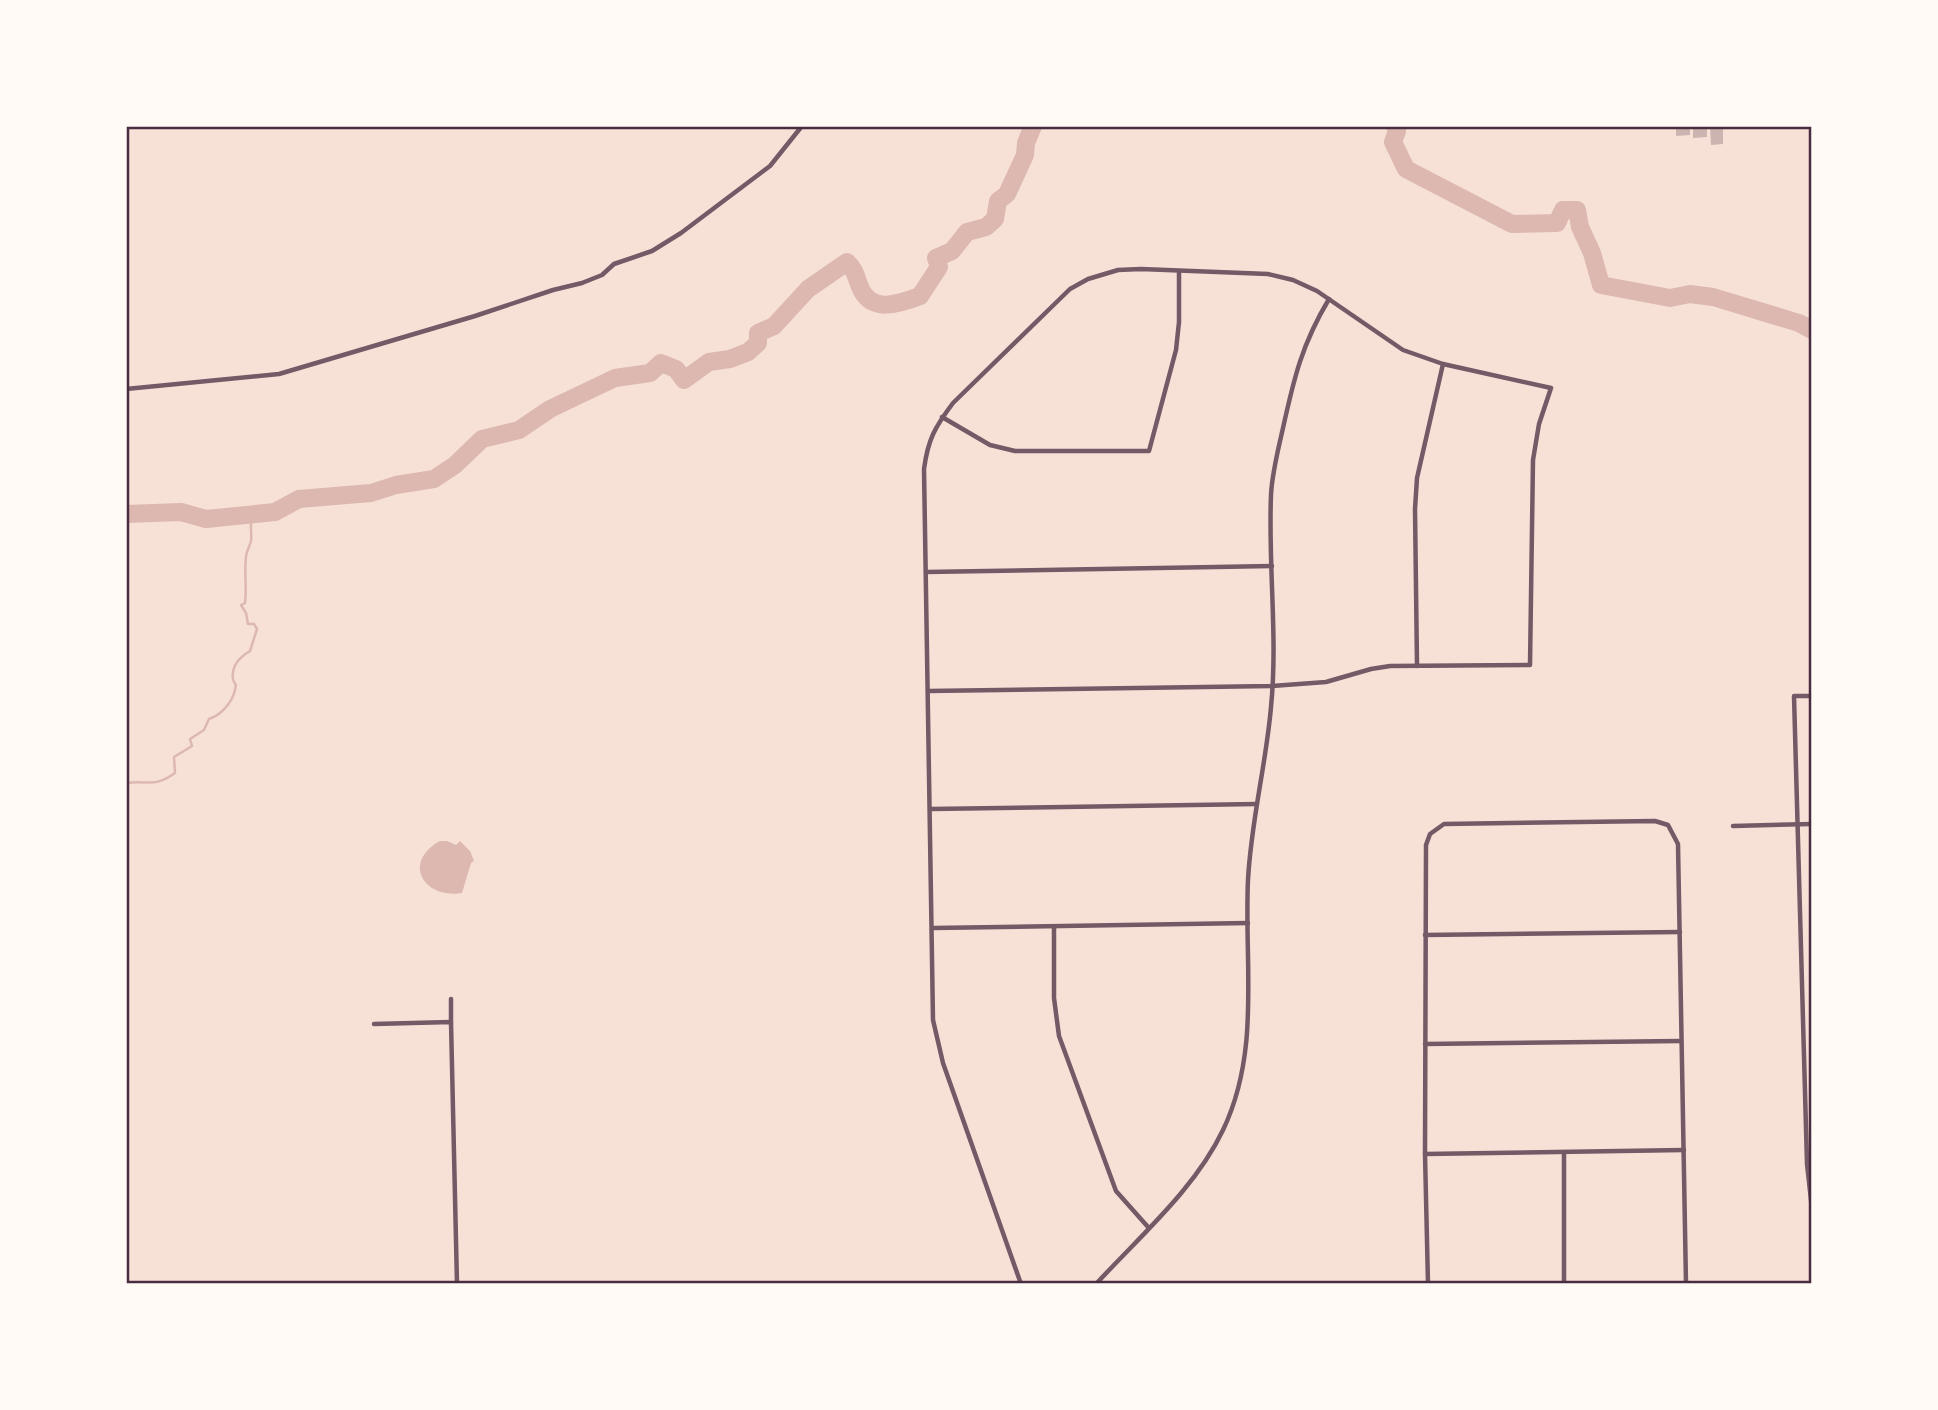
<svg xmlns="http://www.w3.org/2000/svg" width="1938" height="1410" font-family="'DM Sans',sans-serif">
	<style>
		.water { fill: #dcb8b0 }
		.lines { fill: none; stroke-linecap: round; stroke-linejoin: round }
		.stream { stroke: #dcb8b0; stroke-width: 2.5 }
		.river { stroke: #dcb8b0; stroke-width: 18 }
		.building { fill: #ccb4b1 }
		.minor { stroke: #755966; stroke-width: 4.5 }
		.neatline { fill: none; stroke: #4a2c40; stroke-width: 2.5 }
	</style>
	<rect width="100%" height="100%" fill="#f7e1d7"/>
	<path class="water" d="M 440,841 L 447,841 L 456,845 L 460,841 L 470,851 L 474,861 L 471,863 L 462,893 C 423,899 402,862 440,841 Z"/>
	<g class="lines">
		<path class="stream" d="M 126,783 C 148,780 154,788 175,773 L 174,757 L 192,746 L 190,739 L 204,730 L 209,719 C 221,715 232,703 235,690 C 237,681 235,687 233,679 C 231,666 240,657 250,651 L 257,629 L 254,624 L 248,624 L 246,613 L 241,605 L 245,603 C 247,587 244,573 246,557 C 246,552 250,546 251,541 C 252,529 249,525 253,513"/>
		<g class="river">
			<path d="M 1395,126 L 1397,131 L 1393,142 L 1406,169 L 1512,224 L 1557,223 L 1563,210 L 1577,210 L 1580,227 L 1592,253 L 1601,285 L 1670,298 L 1690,294 L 1713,297 L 1799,323 L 1812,330"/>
			<path d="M 126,514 L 181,512 L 206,519 L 275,512 L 299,499 L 371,493 L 396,485 L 434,479 L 455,465 L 482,439 L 519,430 L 550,409 L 615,378 L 650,373 L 661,363 L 676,369 L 684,380 L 709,362 L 730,359 L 748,352 L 758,343 L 758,333 L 774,326 L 808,289 L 847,262 C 855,269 856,277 860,287 C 871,314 899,304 920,296 L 939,267 L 936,258 L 952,251 L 967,232 L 986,227 L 995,219 L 998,201 L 1007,194 L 1025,155 L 1026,143 L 1033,126"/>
		</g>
	</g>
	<g class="building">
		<path d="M 1676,126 L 1690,126 L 1690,135 L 1676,136 Z"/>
		<path d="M 1693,126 L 1707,126 L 1707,137 L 1693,138 Z"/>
		<path d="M 1710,126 L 1723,126 L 1723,144 L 1711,145 Z"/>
	</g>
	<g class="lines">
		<g class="minor">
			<path d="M 126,389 L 279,374 L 475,316 L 553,290 L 582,283 L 602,275 L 614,264 L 652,251 L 681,233 L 770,166 L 802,126"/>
			<path d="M 942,417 L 990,445 L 1015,451 L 1149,451 L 1176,350 L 1179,322 L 1179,271"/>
			<path d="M 926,572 L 1272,566"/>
			<path d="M 1417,666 L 1415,509 L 1417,478 L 1443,364"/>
			<path d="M 928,691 L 1272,686 L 1326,682 L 1371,669 L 1390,666 L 1530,665 L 1533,460 L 1539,424 L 1551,388 L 1443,364 L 1403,350 L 1317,291 L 1293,280 L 1268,274 L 1141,269 L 1118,270 L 1088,279 L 1070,289 L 953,403 C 935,427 928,439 924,469 L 933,1020 L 943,1063 L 1021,1284"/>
			<path d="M 1812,696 L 1794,696 L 1807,1164 L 1812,1209"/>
			<path d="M 931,809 L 1257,804"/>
			<path d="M 1733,826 L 1812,824"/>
			<path d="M 1054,927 L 1054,998 L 1059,1036 L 1116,1191 L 1148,1227"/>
			<path d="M 933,928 L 1248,923"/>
			<path d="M 1425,935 L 1680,932"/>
			<path d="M 451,999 L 451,1022"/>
			<path d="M 374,1024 L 451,1022 L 457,1284"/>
			<path d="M 1425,1044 L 1681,1041"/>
			<path d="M 1564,1153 L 1564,1284"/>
			<path d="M 1425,1154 L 1684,1150"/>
			<path d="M 1096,1284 C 1140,1236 1195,1189 1223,1130 C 1261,1051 1244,964 1248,880 C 1251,821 1266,765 1271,707 C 1278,637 1268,565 1271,495 C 1272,473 1278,450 1283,428 C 1294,378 1302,344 1329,299"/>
			<path d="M 1428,1284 L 1425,1154 L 1426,845 L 1430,834 L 1444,824 L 1655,821 L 1668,825 L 1678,844 L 1686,1284"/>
		</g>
	</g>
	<rect width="1938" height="1410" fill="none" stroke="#fffaf5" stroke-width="256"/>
	<rect x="128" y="128" width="1682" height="1154" class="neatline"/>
</svg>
